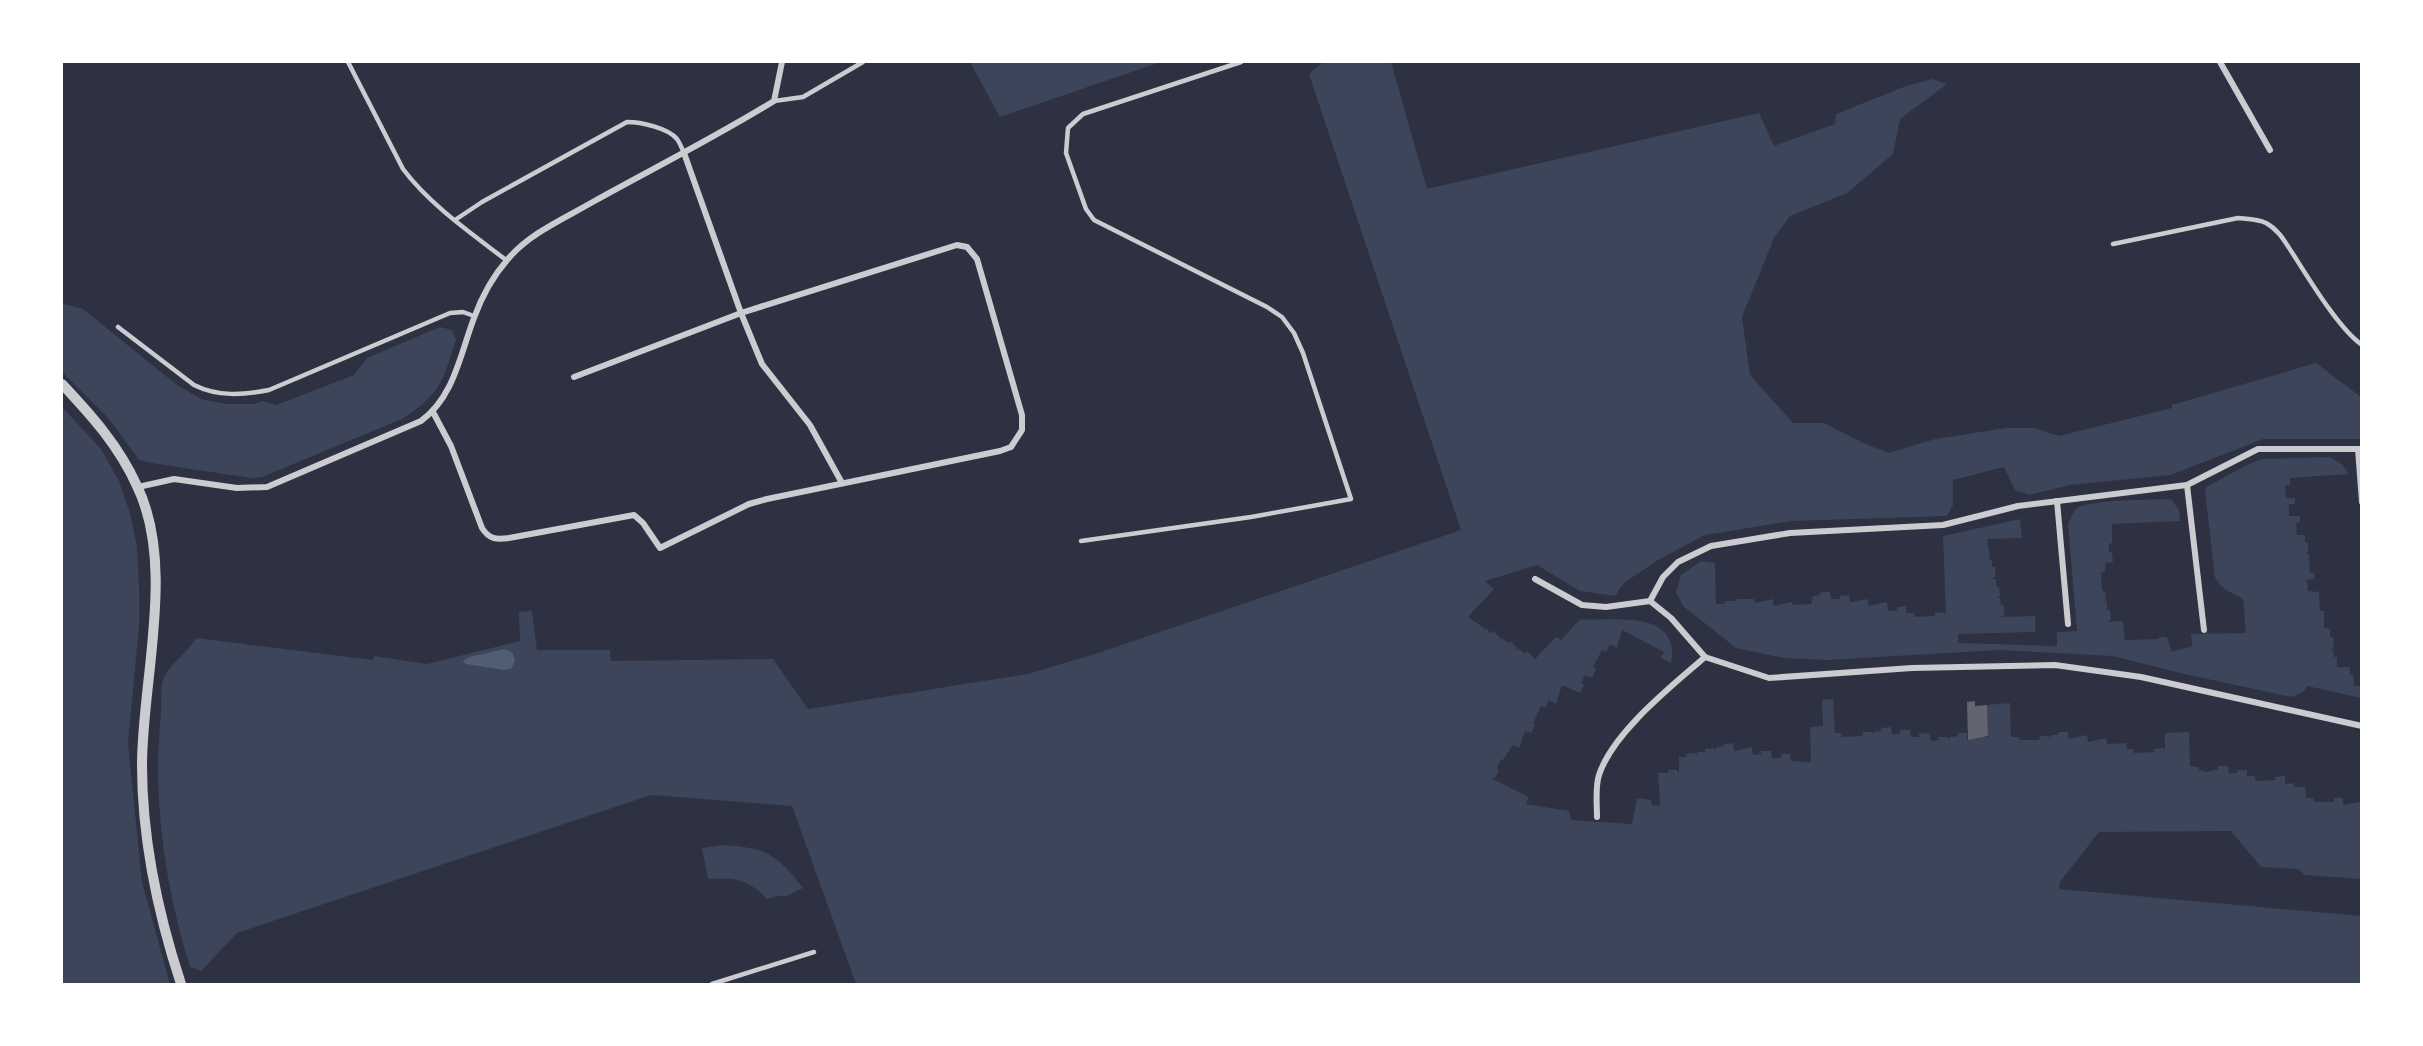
<svg xmlns="http://www.w3.org/2000/svg" width="2423" height="1046" font-family="Figtree,sans-serif">
	<style>
		.green { fill: #3c4559 }
		.water { fill: #4f5d75 }
		.building { fill: #626471 }
		.lines { fill: none; stroke-linecap: round; stroke-linejoin: round }
		.service { stroke: #caccd0; stroke-width: 4.5 }
		.minor { stroke: #caccd0; stroke-width: 6 }
		.tertiary { stroke: #caccd0; stroke-width: 10 }
	</style>
	<rect width="100%" height="100%" fill="#2d3142"/>
	<g class="green">
		<path d="M 970,62 L 1161,62 L 1000,117 Z"/>
		<path d="M 1323,62 L 1391,62 L 1427,189 L 1759,113 L 1774,146 L 1835,124 L 1836,114 L 1906,86 L 1932,79 L 1947,84 L 1900,119 L 1893,154 L 1847,193 L 1790,216 L 1774,238 L 1742,317 L 1750,375 L 1793,423 L 1824,423 L 1863,443 L 1889,453 L 1935,439 L 2006,428 L 2034,428 L 2059,436 L 2172,408 L 2172,405 L 2316,363 L 2361,397 L 2361,439 L 2263,439 L 2171,475 L 2070,485 L 2029,495 L 2015,490 L 2004,467 L 1953,480 L 1953,505 L 1947,516 L 1792,521 L 1705,535 L 1658,560 L 1624,583 L 1615,596 L 1580,591 L 1537,565 L 1485,581 L 1494,589 L 1468,617 L 1484,628 L 1483,631 L 1485,628 L 1491,633 L 1493,631 L 1501,638 L 1499,641 L 1502,638 L 1508,643 L 1510,641 L 1517,648 L 1516,651 L 1519,649 L 1525,654 L 1527,651 L 1534,658 L 1533,661 L 1556,637 L 1561,640 L 1580,619 C 1605,622 1661,610 1671,644 C 1673,650 1672,657 1671,663 L 1661,658 L 1664,652 L 1622,630 L 1617,648 L 1610,644 L 1606,652 L 1602,650 L 1593,667 L 1596,669 L 1592,678 L 1585,675 L 1581,683 L 1584,685 L 1580,693 L 1562,685 L 1556,704 L 1549,700 L 1545,708 L 1541,706 L 1533,723 L 1535,725 L 1531,733 L 1525,731 L 1519,748 L 1513,745 L 1502,761 L 1500,760 L 1497,768 L 1499,770 L 1495,778 L 1491,778 L 1529,797 L 1526,804 L 1569,811 L 1571,820 L 1632,824 L 1637,798 L 1651,800 L 1652,806 L 1660,805 L 1658,773 L 1668,773 L 1668,770 L 1677,770 L 1679,773 L 1679,757 L 1686,757 L 1686,754 L 1696,753 L 1697,756 L 1697,752 L 1705,752 L 1705,749 L 1714,748 L 1716,751 L 1716,747 L 1723,747 L 1724,744 L 1733,743 L 1734,751 L 1752,747 L 1753,755 L 1761,754 L 1761,751 L 1771,751 L 1772,758 L 1781,758 L 1781,754 L 1790,754 L 1791,761 L 1811,762 L 1810,727 L 1823,726 L 1822,700 L 1833,699 L 1835,733 L 1841,733 L 1842,737 L 1862,736 L 1863,732 L 1872,732 L 1873,735 L 1874,732 L 1882,731 L 1881,728 L 1891,727 L 1892,734 L 1900,734 L 1900,730 L 1910,730 L 1911,737 L 1919,737 L 1919,734 L 1929,733 L 1931,741 L 1938,740 L 1938,737 L 1948,737 L 1949,740 L 1950,737 L 1958,736 L 1958,733 L 1967,733 L 1967,740 L 1986,736 L 1988,739 L 1987,705 L 2010,703 L 2011,737 L 2019,737 L 2019,740 L 2039,740 L 2040,736 L 2049,736 L 2050,739 L 2051,735 L 2058,735 L 2059,732 L 2068,732 L 2069,739 L 2087,735 L 2088,742 L 2106,738 L 2107,744 L 2126,743 L 2127,749 L 2133,749 L 2134,753 L 2154,752 L 2154,749 L 2164,748 L 2165,751 L 2165,733 L 2189,732 L 2190,766 L 2199,767 L 2199,770 L 2206,772 L 2218,769 L 2218,766 L 2228,766 L 2229,773 L 2237,773 L 2238,770 L 2247,770 L 2247,776 L 2255,776 L 2256,781 L 2275,780 L 2275,777 L 2285,776 L 2285,784 L 2294,783 L 2294,787 L 2305,787 L 2306,798 L 2313,798 L 2314,802 L 2334,802 L 2334,798 L 2343,798 L 2343,805 L 2361,802 L 2361,879 L 2305,875 L 2298,869 L 2261,867 L 2231,831 L 2099,832 L 2060,882 L 2059,889 L 2361,916 L 2361,984 L 856,984 L 792,806 L 651,795 L 237,933 L 201,971 L 190,967 C 165,885 152,800 161,713 C 162,703 160,687 164,677 C 170,664 189,651 196,638 L 373,660 L 374,656 L 427,664 L 520,641 L 519,612 L 532,611 L 537,650 L 610,650 L 611,661 L 773,659 L 808,709 L 1028,674 L 1098,653 L 1461,530 L 1309,74 Z"/>
		<path d="M 62,301 L 64,304 L 83,309 L 177,385 L 201,399 L 227,404 L 254,404 L 262,401 L 276,405 L 354,375 L 367,358 L 440,327 L 452,330 L 456,340 C 442,382 441,394 402,419 L 262,477 L 251,478 L 151,463 L 139,460 L 110,420 L 62,372 Z"/>
		<path d="M 62,407 L 101,449 L 119,481 L 130,513 L 137,547 L 139,586 L 139,627 L 128,743 L 142,882 L 170,984 L 62,984 Z"/>
		<path d="M 2330,457 L 2342,464 L 2349,474 L 2290,478 L 2290,485 L 2285,486 L 2286,498 L 2295,498 L 2295,504 L 2289,504 L 2289,516 L 2300,516 L 2300,522 L 2296,523 L 2297,535 L 2305,535 L 2305,542 L 2308,543 L 2308,552 L 2306,554 L 2309,554 L 2310,573 L 2314,573 L 2314,579 L 2307,580 L 2308,591 L 2319,592 L 2320,611 L 2324,611 L 2324,628 L 2330,629 L 2330,637 L 2333,637 L 2334,646 L 2331,649 L 2333,649 L 2334,657 L 2337,657 L 2337,666 L 2334,667 L 2350,667 L 2350,675 L 2353,675 L 2354,685 L 2351,686 L 2361,686 L 2361,698 L 2307,686 L 2303,692 L 2292,697 L 2184,674 L 2112,656 L 2000,650 L 1827,660 L 1784,658 L 1736,648 L 1683,606 L 1676,592 L 1681,575 L 1701,561 L 1715,563 L 1716,604 L 1725,604 L 1725,601 L 1735,601 L 1736,603 L 1737,599 L 1754,599 L 1755,603 L 1773,599 L 1774,606 L 1792,602 L 1793,605 L 1811,604 L 1813,596 L 1820,595 L 1821,592 L 1830,592 L 1831,599 L 1839,599 L 1840,596 L 1849,595 L 1850,602 L 1868,599 L 1868,606 L 1887,602 L 1888,611 L 1897,610 L 1897,607 L 1906,606 L 1906,613 L 1914,613 L 1914,617 L 1935,616 L 1935,613 L 1944,612 L 1946,616 L 1943,536 L 2020,519 L 2022,538 L 1987,539 L 1990,558 L 1988,559 L 1992,560 L 1992,567 L 1995,567 L 1995,577 L 1992,579 L 1996,579 L 1996,586 L 1999,587 L 2000,596 L 1996,598 L 2000,598 L 2001,605 L 2004,605 L 2004,615 L 2001,617 L 2035,616 L 2035,632 L 1958,634 L 1958,643 L 2057,646 L 2057,632 L 2077,631 L 2068,524 C 2071,519 2073,511 2077,508 C 2092,499 2151,500 2171,499 L 2179,510 L 2180,521 L 2112,524 L 2112,543 L 2109,544 L 2109,552 L 2112,552 L 2113,562 L 2105,563 L 2105,571 L 2101,572 L 2102,591 L 2105,591 L 2106,601 L 2103,602 L 2107,602 L 2107,610 L 2110,610 L 2111,620 L 2108,622 L 2123,621 L 2125,640 L 2159,639 L 2159,637 L 2167,637 L 2172,652 L 2192,646 L 2191,634 L 2246,633 L 2243,599 C 2230,591 2222,591 2215,577 L 2205,492 L 2206,487 L 2247,465 L 2262,459 Z"/>
		<path d="M 723,845 C 767,848 777,854 803,888 L 787,896 L 777,896 L 767,899 C 748,879 735,877 708,879 L 702,848 Z"/>
	</g>
	<path class="water" d="M 505,649 L 513,653 L 515,661 L 511,669 L 503,670 L 466,664 L 463,661 L 469,657 Z"/>
	<path class="building" d="M 1975,701 L 1975,706 L 1987,705 L 1988,736 L 1968,740 L 1967,702 Z"/>
	<g class="lines">
		<g class="service">
			<path d="M 348,62 L 403,169 C 430,205 471,233 506,260"/>
			<path d="M 774,101 L 803,97 L 863,62"/>
			<path d="M 455,220 L 482,202 L 627,122 C 641,122 668,128 677,139 C 680,143 682,149 684,153"/>
			<path d="M 2113,244 L 2238,218 C 2247,219 2257,219 2266,223 C 2279,230 2285,242 2293,254 C 2309,279 2339,329 2362,345"/>
			<path d="M 118,327 L 194,385 C 218,397 243,395 269,390 L 450,313 L 463,312 L 474,316"/>
			<path d="M 1081,541 L 1251,517 L 1351,499 L 1303,353 L 1294,333 L 1282,317 L 1267,307 L 1094,220 L 1086,209 L 1066,153 L 1068,128 L 1083,114 L 1241,62"/>
			<path d="M 712,984 L 814,952"/>
		</g>
		<g class="minor">
			<path d="M 2220,62 L 2270,150"/>
			<path d="M 684,153 L 741,313 L 762,364 L 810,425 L 842,483"/>
			<path d="M 433,412 L 451,446 L 482,528 C 489,539 496,540 509,538 L 634,515 L 643,523 L 660,548 L 749,504 L 767,499 L 1000,451 L 1011,447 L 1022,430 L 1022,415 L 977,259 L 967,247 L 957,245 L 741,313 L 574,377"/>
			<path d="M 2358,449 L 2362,502"/>
			<path d="M 2187,485 L 2204,630"/>
			<path d="M 138,487 L 174,479 L 237,488 L 267,487 L 421,421 C 454,397 460,355 474,318 C 482,296 493,276 508,259 C 529,234 563,219 591,203 C 652,169 714,138 774,101 L 782,62"/>
			<path d="M 2057,501 L 2068,624"/>
			<path d="M 1535,579 L 1582,605 L 1606,607 L 1650,601 L 1671,618 L 1705,657 L 1769,678 L 1912,668 L 2055,665 L 2141,677 L 2362,726"/>
			<path d="M 1650,601 L 1663,577 L 1678,562 L 1711,546 L 1790,533 L 1943,525 L 2018,506 L 2187,485 L 2258,449 L 2362,449"/>
			<path d="M 1597,817 C 1597,804 1595,787 1599,775 C 1613,732 1672,686 1705,657"/>
		</g>
		<path class="tertiary" d="M 62,384 C 92,416 119,446 137,486 C 176,566 142,680 142,765 C 142,840 158,914 181,984"/>
	</g>
	<rect width="2423" height="1046" fill="none" stroke="#ffffff" stroke-width="126"/>
</svg>
